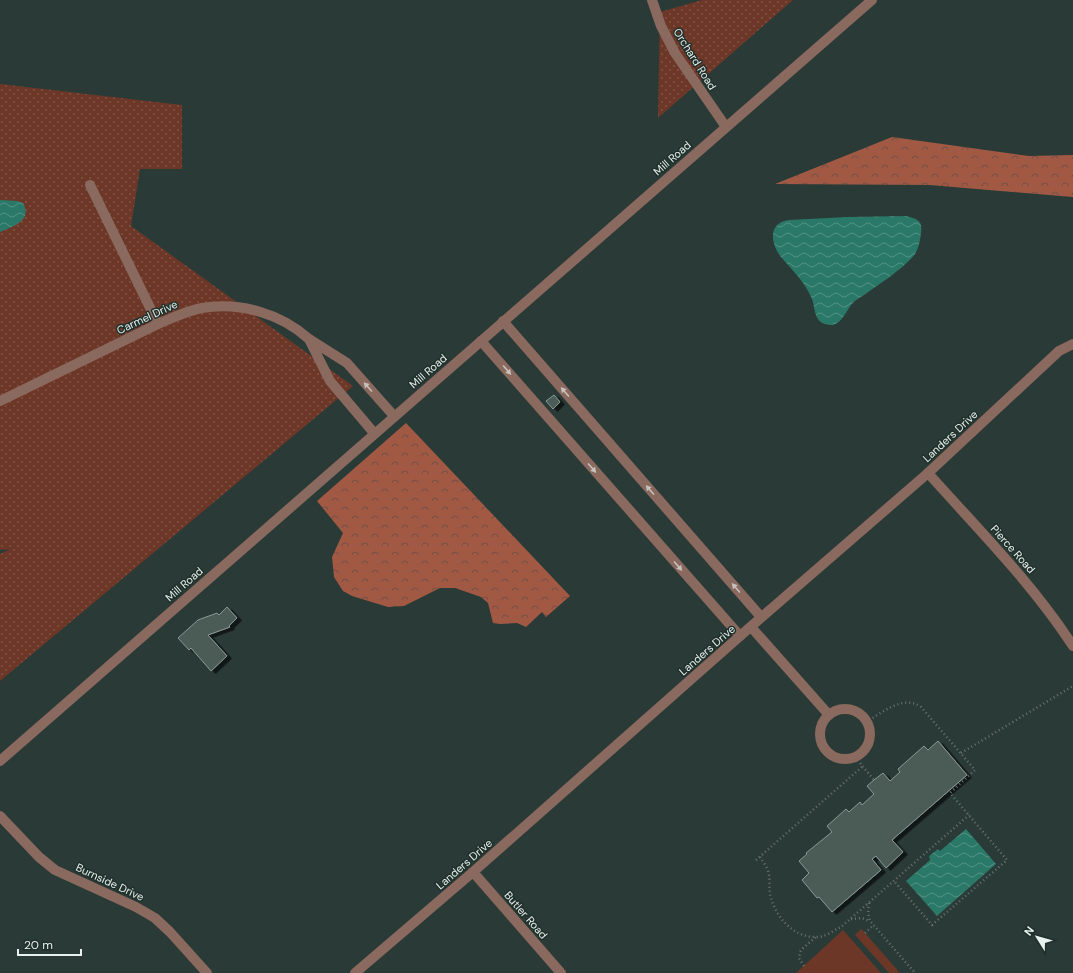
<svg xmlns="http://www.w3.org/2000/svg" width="1073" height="973" font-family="'DM Sans',sans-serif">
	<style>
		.grass { fill: url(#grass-dots) }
		.forest { fill: url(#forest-crowns) }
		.pitch { fill: #6d3728 }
		.water { fill: url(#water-waves) }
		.building { fill: #4b5c57; stroke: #889a95; filter: url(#shadow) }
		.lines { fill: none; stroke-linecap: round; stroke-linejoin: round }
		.path { stroke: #677572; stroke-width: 2.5; stroke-dasharray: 1 3; stroke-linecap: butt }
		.minor { stroke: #8a695f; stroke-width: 10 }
		.oneway { fill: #c6c1bc }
		.labels { text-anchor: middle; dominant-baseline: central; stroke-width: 3; stroke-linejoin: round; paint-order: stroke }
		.street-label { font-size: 11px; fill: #e7f1ee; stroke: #20302b }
	</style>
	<defs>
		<pattern id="grass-dots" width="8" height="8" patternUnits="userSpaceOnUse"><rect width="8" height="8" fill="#6d3728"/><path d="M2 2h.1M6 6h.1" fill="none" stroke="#825448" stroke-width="1.8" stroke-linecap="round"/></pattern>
		<pattern id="forest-crowns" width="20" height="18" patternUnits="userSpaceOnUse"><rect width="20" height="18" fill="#a15944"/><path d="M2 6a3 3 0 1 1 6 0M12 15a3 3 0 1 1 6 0" fill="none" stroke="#735046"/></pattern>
		<pattern id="water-waves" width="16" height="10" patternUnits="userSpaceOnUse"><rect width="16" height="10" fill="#2a7868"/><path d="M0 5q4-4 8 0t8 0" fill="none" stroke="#539285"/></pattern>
		<filter id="shadow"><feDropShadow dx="4.5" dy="2.5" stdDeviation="0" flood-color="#0009"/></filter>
	</defs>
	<rect width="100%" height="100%" fill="#2a3a36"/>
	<g class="grass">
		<path d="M 702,0 L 793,0 L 658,118 L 660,12 Z"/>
		<path d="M 0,84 L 182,105 L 182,169 L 140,169 L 131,226 L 353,386 L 0,681 L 0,554 L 10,549 L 0,550 Z"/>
	</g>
	<g class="forest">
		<path d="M 892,137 L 1029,156 L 1073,155 L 1073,197 L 930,185 L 775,184 Z"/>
		<path d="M 406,423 L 570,596 L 546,617 L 542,612 L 526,627 L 517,623 L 500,624 L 493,623 L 488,603 L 481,597 L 455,588 L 440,588 L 404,606 L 388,607 L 352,596 L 343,591 L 334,577 L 332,557 L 343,533 L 317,501 Z"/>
	</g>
	<g class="pitch">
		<path d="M 861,929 L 865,933 L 900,973 L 889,973 L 855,935 Z"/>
		<path d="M 843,930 L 881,973 L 796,973 Z"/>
	</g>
	<g class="water">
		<path d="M 0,200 L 17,201 L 23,203 C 33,221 13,226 0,232 Z"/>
		<path d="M 906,216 C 917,219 923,220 921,233 C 920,241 919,247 915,254 C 905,268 871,290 855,301 C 845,309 842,330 825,324 C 814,321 815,307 812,299 C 805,282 793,271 781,257 C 771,244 767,223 789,220 L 848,217 Z"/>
		<path d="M 966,829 L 996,864 L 937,916 L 906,881 L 930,860 L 929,856 L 938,849 L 940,851 Z"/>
	</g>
	<g class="building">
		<path d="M 554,395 L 560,402 L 553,409 L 546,401 Z"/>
		<path d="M 227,607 L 237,618 L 229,626 L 230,627 L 208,635 L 227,656 L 211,671 L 191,648 L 189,650 L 178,638 L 198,620 L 217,613 L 219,615 Z"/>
		<path d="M 938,741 L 967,775 L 892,840 L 903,852 L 886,868 L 876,856 L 872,859 L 881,870 L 832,912 L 819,897 L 817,898 L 802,880 L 809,873 L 799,861 L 807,854 L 806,853 L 832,832 L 827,826 L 846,809 L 849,812 L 860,802 L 862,805 L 874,794 L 867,786 L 874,780 L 883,773 L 890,781 L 900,772 L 898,769 L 924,746 L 928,750 Z"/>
	</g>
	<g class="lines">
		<g class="path">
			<path d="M 866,722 C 882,713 903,694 921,707 L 975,770 L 950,793 L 1007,860 L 932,925 L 894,881"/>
			<path d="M 961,753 L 1073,686"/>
			<path d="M 855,757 L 874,780"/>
			<path d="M 760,857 C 763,862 769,869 769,876 C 770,882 769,888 770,894 C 775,917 794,939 819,937 C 827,936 834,930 841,927 L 969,815"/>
			<path d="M 756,860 L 863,766"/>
			<path d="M 869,903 L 868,913 L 870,921 L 915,973"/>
			<path d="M 851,919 L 862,918 L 869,921"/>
			<path d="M 865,933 L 874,925"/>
			<path d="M 804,966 L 799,958 L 800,952 L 802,949 L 816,937"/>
		</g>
		<g class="minor">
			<path d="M 652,0 L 661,26 L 675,53 L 726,127"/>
			<path d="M 90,185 L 158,324"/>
			<path d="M 503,321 L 761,617"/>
			<path d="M 481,341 L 740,636"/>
			<path d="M 0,401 L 158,324 C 172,318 186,311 202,308 C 240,302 280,313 309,339"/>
			<path d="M 374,433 L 330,381 L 309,339 L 347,363 L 394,416"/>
			<path d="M 928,473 C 978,529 1032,583 1073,646"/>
			<path d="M 751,627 L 829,715"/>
			<circle cx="845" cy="734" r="25"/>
			<path d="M 0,761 L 872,0"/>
			<path d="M 0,816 L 39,857 L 55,870 L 136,907 L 155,918 L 170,932 L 207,973"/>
			<path d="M 473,872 L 561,973"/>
			<path d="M 355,973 L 473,872 L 740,636 L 928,473 L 1059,351 L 1073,344"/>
		</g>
	</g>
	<defs><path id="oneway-solid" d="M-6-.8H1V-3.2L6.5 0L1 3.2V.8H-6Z"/></defs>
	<g class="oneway">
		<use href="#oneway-solid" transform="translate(507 370) rotate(49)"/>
		<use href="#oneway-solid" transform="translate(368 387) rotate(-132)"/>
		<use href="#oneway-solid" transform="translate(565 392) rotate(-131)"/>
		<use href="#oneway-solid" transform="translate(592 468) rotate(49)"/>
		<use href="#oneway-solid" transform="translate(650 490) rotate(-131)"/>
		<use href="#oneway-solid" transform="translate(678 566) rotate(49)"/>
		<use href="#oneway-solid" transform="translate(736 588) rotate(-131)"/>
	</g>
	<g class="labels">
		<g class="street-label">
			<text transform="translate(695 59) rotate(58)">Orchard Road</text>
			<text transform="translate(672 158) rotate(-41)">Mill Road</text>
			<text transform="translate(147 317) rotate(-25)">Carmel Drive</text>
			<text transform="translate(428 371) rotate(-41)">Mill Road</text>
			<text transform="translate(950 436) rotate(-43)">Landers Drive</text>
			<text transform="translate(1013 549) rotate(48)">Pierce Road</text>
			<text transform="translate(184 584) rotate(-41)">Mill Road</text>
			<text transform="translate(707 650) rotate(-41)">Landers Drive</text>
			<text transform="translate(464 864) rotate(-41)">Landers Drive</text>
			<text transform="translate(110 882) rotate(25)">Burnside Drive</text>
			<text transform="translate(526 915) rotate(49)">Butler Road</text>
		</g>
	</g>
	<g transform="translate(1037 937) rotate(307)" stroke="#20302b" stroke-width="3" paint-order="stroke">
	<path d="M0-3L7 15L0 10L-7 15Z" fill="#e7f1ee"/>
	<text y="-6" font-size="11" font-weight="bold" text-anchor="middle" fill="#e7f1ee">N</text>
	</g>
	<path d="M18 949v6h63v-6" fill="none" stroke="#e7f1ee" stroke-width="2"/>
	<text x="24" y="949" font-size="12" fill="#e7f1ee" stroke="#20302b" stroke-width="3" paint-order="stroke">20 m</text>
</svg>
